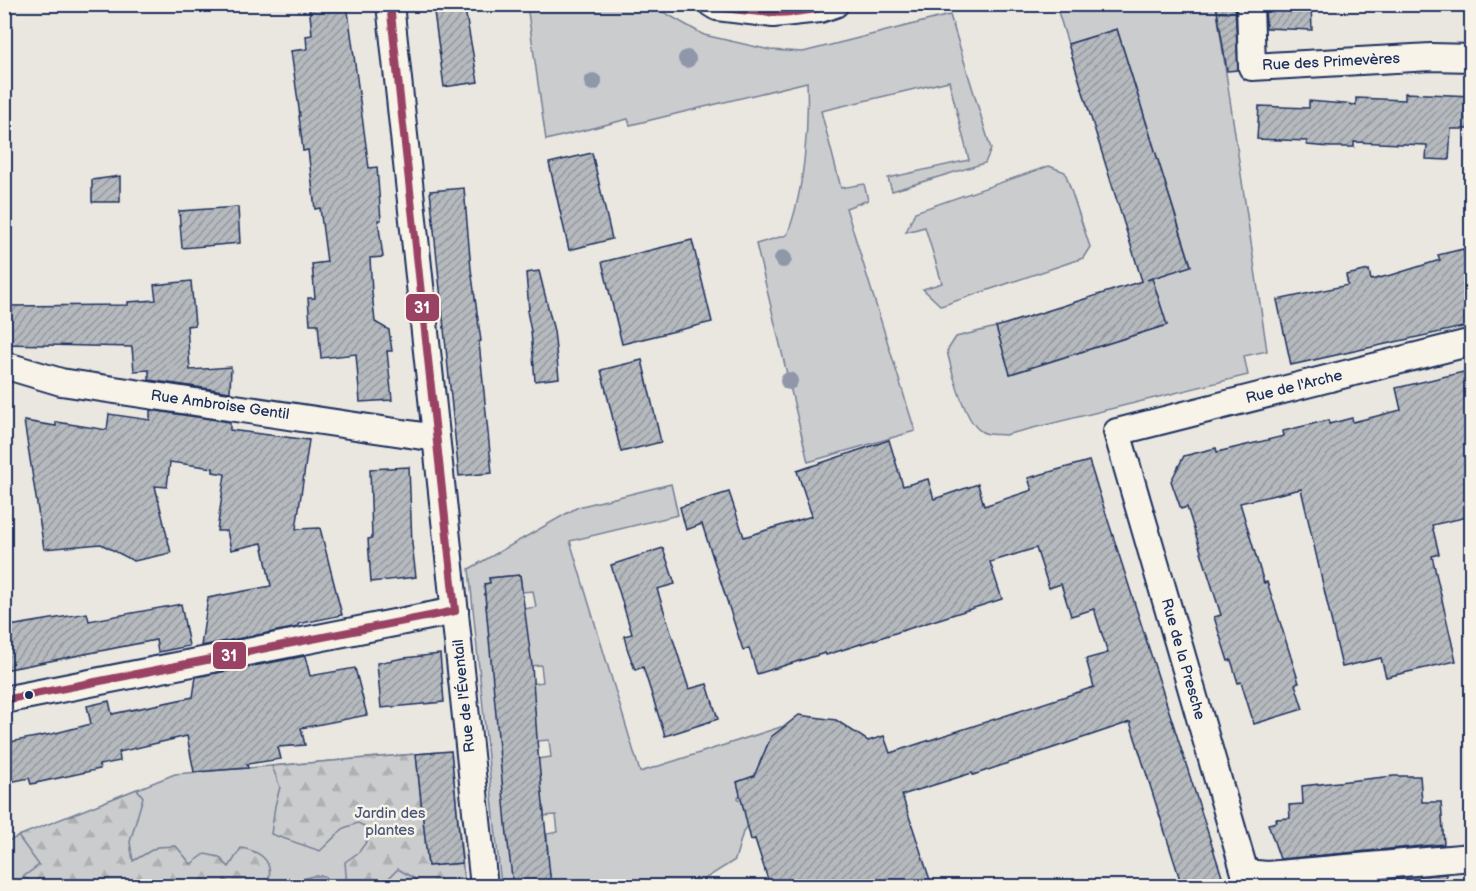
<svg xmlns="http://www.w3.org/2000/svg" width="1476" height="891" font-family="'Balsamiq Sans',sans-serif">
	<style>
		.green { fill: #cbcccd; stroke: #737e96; stroke-width: 1.5; fill-rule: evenodd }
		.forest { fill: url(#forest-firs); stroke: #737e96; stroke-width: 1.5 }
		.building { fill: url(#building-hatch); stroke: #1b2f5e; stroke-width: 1.5 }
		.lines { fill: none; stroke-linecap: round; stroke-linejoin: round }
		.street-casing { stroke: #1b2f5e; stroke-width: 30 }
		.street { stroke: #f7f3e8; stroke-width: 26 }
		.bus-1-casing { stroke: #f7f3e8; stroke-width: 12 }
		.bus-1 { stroke: #994263; stroke-width: 8 }
		.tree { fill: #9097a8 }
		.bus-dot { fill: #1b2f5e; stroke: #f7f3e8; stroke-width: 2 }
		.labels { text-anchor: middle; dominant-baseline: central; stroke-width: 5; stroke-linejoin: round; paint-order: stroke }
		.street-label { font-size: 15px; fill: #1b2f5e; stroke: #f7f3e8 }
		.park-label { font-size: 15px; fill: #47567a; stroke: #f7f3e8 }
		.line-badge { stroke: #f7f3e8; stroke-width: 2 }
		.badge-label { font-size: 16px; text-anchor: middle; font-weight: bold; fill: #fff }
	</style>
	<defs>
		<pattern id="forest-firs" width="22" height="20" patternUnits="userSpaceOnUse" patternTransform="scale(1.5)"><rect width="22" height="20" fill="#cbcccd"/><path d="M5 1l3.5 6h-7zM16 11l3.5 6h-7z" fill="#aeb0b2"/></pattern>
		<pattern id="building-hatch" width="6" height="6" patternUnits="userSpaceOnUse" patternTransform="scale(1.5)"><rect width="6" height="6" fill="#b6babf"/><path d="M-1 1l2-2M0 6l6-6M5 7l2-2" fill="none" stroke="#93989e"/></pattern>
	</defs>
	<rect width="100%" height="100%" fill="#eae7e0"/>
	<filter id="ink" filterUnits="userSpaceOnUse"><feTurbulence type="fractalNoise" baseFrequency=".0167" numOctaves="2"/><feDisplacementMap in="SourceGraphic" scale="12" xChannelSelector="R" yChannelSelector="G"/><feConvolveMatrix kernelMatrix="1 2 1 2 8 2 1 2 1" color-interpolation-filters="sRGB"/></filter>
	<g filter="url(#ink)">
		<g class="green">
			<path d="M 527,5 L 651,5 L 704,35 L 770,50 L 803,52 L 950,15 L 991,149 L 985,163 L 892,191 L 888,178 L 969,160 L 949,81 L 821,111 L 841,188 L 864,184 L 868,200 L 846,208 L 915,431 L 808,462 L 756,244 L 787,235 C 804,193 809,128 807,82 L 630,125 L 628,119 L 546,140 Z"/>
			<path d="M 1056,5 L 1216,5 L 1267,351 L 1244,356 L 1248,375 L 1005,435 C 996,434 985,436 978,429 C 964,417 951,370 947,351 L 956,337 L 996,327 L 1011,374 L 1167,325 L 1152,278 L 1191,265 L 1117,29 L 1068,44 Z"/>
			<path d="M 1049,166 L 1065,172 L 1090,247 L 1083,258 L 941,306 L 923,289 L 942,283 L 925,227 L 906,232 L 915,212 Z"/>
			<path d="M 671,484 L 678,515 L 570,541 L 640,772 L 784,726 L 786,729 L 771,747 L 767,746 L 766,748 L 769,771 L 737,782 L 741,796 L 738,797 L 738,800 L 742,799 L 749,821 L 743,832 L 735,860 L 703,880 L 697,886 L 551,886 L 550,874 L 513,884 L 513,886 L 501,886 L 469,569 L 578,507 ZM 520,575 L 522,592 L 533,591 L 536,607 L 524,609 L 488,623 L 484,584 L 490,583 L 489,578 ZM 541,665 L 543,682 L 532,684 L 529,666 ZM 549,740 L 551,757 L 538,759 L 537,741 ZM 542,799 L 544,816 L 556,815 L 558,832 L 547,834 L 548,852 L 517,856 Z"/>
			<path d="M 451,751 L 465,886 L 5,886 L 5,842 L 175,774 Z"/>
		</g>
		<g class="forest">
			<path d="M 416,754 L 428,866 L 462,863 L 465,886 L 421,886 L 417,880 L 398,869 L 388,879 L 385,886 L 347,886 L 345,862 L 359,852 L 369,838 L 364,826 L 358,823 L 344,828 L 320,851 L 271,834 L 275,806 L 280,787 L 272,766 Z"/>
			<path d="M 137,789 L 143,797 L 130,842 L 133,861 L 157,847 L 176,846 L 191,864 L 205,854 L 219,857 L 229,867 L 241,848 C 264,852 274,863 268,886 L 232,886 L 225,879 L 221,886 L 39,886 L 23,877 L 39,865 L 18,836 Z"/>
			<path d="M 313,876 L 325,876 L 328,886 L 298,886 L 299,880 Z"/>
		</g>
		<g class="building">
			<path d="M 309,4 L 347,4 L 369,168 L 377,167 L 381,220 L 378,220 L 383,257 L 370,258 L 372,292 L 375,322 L 389,330 L 392,351 L 387,351 L 392,400 L 360,402 L 356,354 L 321,358 L 318,324 L 310,324 L 308,298 L 315,298 L 312,264 L 327,262 L 320,208 L 315,209 L 308,150 L 303,151 L 299,116 L 300,116 L 291,51 L 307,49 L 306,36 L 312,35 Z"/>
			<path d="M 433,4 L 464,4 L 478,82 L 444,87 Z"/>
			<path d="M 1216,4 L 1235,4 L 1238,70 L 1227,71 Z"/>
			<path d="M 1265,4 L 1311,4 L 1312,30 L 1266,28 Z"/>
			<path d="M 1117,29 L 1191,266 L 1147,280 L 1152,278 L 1167,325 L 1010,374 L 996,327 L 1142,281 L 1068,44 Z"/>
			<path d="M 1405,93 L 1472,96 L 1472,129 L 1451,129 L 1449,160 L 1426,159 L 1427,145 L 1354,142 L 1354,147 L 1330,147 L 1307,145 L 1307,141 L 1257,139 L 1259,106 L 1309,108 L 1309,101 L 1356,105 L 1356,98 L 1405,100 Z"/>
			<path d="M 592,153 L 612,239 L 569,250 L 549,163 Z"/>
			<path d="M 120,176 L 120,202 L 92,202 L 92,180 Z"/>
			<path d="M 464,188 L 471,269 L 481,341 L 479,342 L 492,473 L 459,476 L 430,191 Z"/>
			<path d="M 238,207 L 240,243 L 182,248 L 179,211 Z"/>
			<path d="M 692,240 L 712,322 L 622,344 L 602,262 Z"/>
			<path d="M 1463,249 L 1464,254 L 1472,252 L 1472,325 L 1291,365 L 1277,300 L 1348,285 L 1346,275 L 1369,270 L 1371,280 L 1395,274 L 1440,260 L 1438,255 Z"/>
			<path d="M 539,271 L 554,331 L 559,378 L 535,381 L 531,331 L 527,311 L 529,310 L 526,273 Z"/>
			<path d="M 191,281 L 195,325 L 187,326 L 190,370 L 231,367 L 230,392 L 149,380 L 149,370 L 134,371 L 132,347 L 5,344 L 5,306 L 128,305 L 128,302 L 156,300 L 154,285 Z"/>
			<path d="M 642,360 L 661,442 L 621,452 L 601,370 Z"/>
			<path d="M 1472,370 L 1472,516 L 1432,525 L 1439,554 L 1432,556 L 1456,661 L 1386,677 L 1381,658 L 1342,667 L 1301,489 L 1240,503 L 1264,583 L 1267,582 L 1280,622 L 1299,683 L 1295,684 L 1303,709 L 1254,724 L 1241,682 L 1238,683 L 1231,660 L 1228,661 L 1214,617 L 1221,615 L 1187,507 L 1181,509 L 1171,481 L 1184,456 L 1216,448 L 1217,452 L 1284,436 L 1283,431 L 1329,420 L 1329,424 L 1352,418 L 1353,422 L 1401,410 L 1396,388 Z"/>
			<path d="M 150,410 L 230,422 L 230,430 L 309,440 L 296,529 L 320,528 L 342,615 L 298,624 L 298,627 L 201,646 L 208,598 L 271,586 L 262,543 L 231,550 L 227,531 L 217,531 L 225,474 L 213,472 L 213,468 L 170,462 L 167,487 L 155,486 L 171,553 L 134,561 L 101,544 L 44,549 L 24,421 L 56,426 L 56,422 L 107,430 L 109,414 L 150,420 Z"/>
			<path d="M 889,440 L 903,486 L 928,479 L 934,499 L 978,484 L 984,506 L 1032,490 L 1028,478 L 1089,461 L 1225,886 L 1182,886 L 1130,722 L 973,775 L 972,773 L 902,795 L 932,886 L 770,886 L 755,839 L 751,840 L 737,782 L 754,776 L 771,737 L 799,715 L 836,720 L 868,741 L 884,736 L 890,753 L 1094,687 L 1086,659 L 1108,653 L 1094,609 L 1071,616 L 1061,584 L 1049,588 L 1036,548 L 990,562 L 1002,599 L 826,655 L 825,653 L 757,674 L 749,648 L 743,650 L 702,524 L 686,530 L 680,507 L 729,492 L 744,537 L 812,516 L 797,471 Z"/>
			<path d="M 409,467 L 412,544 L 416,577 L 371,582 L 368,539 L 372,538 L 370,469 Z"/>
			<path d="M 663,548 L 675,584 L 657,589 L 689,689 L 707,684 L 718,719 L 665,736 L 643,667 L 635,670 L 627,648 L 624,636 L 632,634 L 611,565 Z"/>
			<path d="M 520,575 L 532,666 L 538,753 L 551,886 L 513,886 L 507,835 L 484,584 L 490,583 L 489,578 Z"/>
			<path d="M 181,604 L 189,646 L 158,652 L 156,640 L 4,670 L 4,627 L 87,613 L 89,621 Z"/>
			<path d="M 440,654 L 444,702 L 381,708 L 377,663 L 404,658 Z"/>
			<path d="M 305,656 L 310,676 L 355,668 L 367,715 L 301,728 L 305,745 L 278,747 L 281,759 L 247,764 L 248,768 L 194,772 L 187,736 L 119,752 L 120,761 L 99,765 L 100,769 L 31,784 L 29,778 L 4,783 L 4,743 L 52,734 L 91,724 L 87,706 L 109,701 L 112,714 L 193,697 L 196,677 Z"/>
			<path d="M 451,751 L 462,863 L 428,866 L 416,754 Z"/>
			<path d="M 1394,776 L 1420,776 L 1422,802 L 1441,802 L 1444,844 L 1280,859 L 1268,824 L 1277,822 L 1276,819 L 1290,818 L 1289,805 L 1303,804 L 1302,786 Z"/>
			<path d="M 1446,874 L 1447,886 L 1308,886 Z"/>
		</g>
		<g class="lines">
			<defs>
				<g id="street">
					<path d="M 390,4 L 484,886"/>
					<path d="M 712,4 L 717,7 L 773,14 L 820,9 L 835,4"/>
					<path d="M 1250,4 L 1252,67 L 1431,57 L 1472,58"/>
					<path d="M 4,365 L 61,382 L 436,438"/>
					<path d="M 4,700 L 455,611"/>
					<path d="M 1245,873 L 1267,875 L 1472,857"/>
					<path d="M 1246,886 L 1245,873 L 1117,432 L 1472,342"/>
				</g>
			</defs>
			<use href="#street" class="street-casing"/>
			<use href="#street" class="street"/>
			<defs>
				<g id="bus-1">
					<path d="M 390,4 L 455,611"/>
					<path d="M 713,4 L 717,7 C 757,12 794,18 834,4"/>
					<path d="M 4,700 L 455,611"/>
				</g>
			</defs>
			<use href="#bus-1" class="bus-1-casing"/>
			<use href="#bus-1" class="bus-1"/>
		</g>
		<g class="tree">
			<circle cx="687" cy="59" r="9"/>
			<circle cx="593" cy="82" r="9"/>
			<circle cx="783" cy="259" r="9"/>
			<circle cx="789" cy="381" r="9"/>
		</g>
	</g>
	<circle class="bus-dot" cx="29" cy="695" r="5"/>
	<g class="labels">
		<g class="street-label">
			<text transform="translate(1331 62) rotate(-3)">Rue des Primevères</text>
			<text transform="translate(1294 387) rotate(-14)">Rue de l'Arche</text>
			<text transform="translate(220 405) rotate(8)">Rue Ambroise Gentil</text>
			<text transform="translate(1183 659) rotate(74)">Rue de la Presche</text>
			<text transform="translate(464 696) rotate(-96)">Rue de l'Éventail</text>
		</g>
		<g class="park-label">
			<text x="390" y="813">Jardin des<tspan x="390" dy="17">plantes</tspan></text>
		</g>
	</g>
	<g class="line-badge">
		<rect x="405" y="293" width="35" height="29" rx="6" fill="#994263"/>
		<rect x="212" y="641" width="35" height="29" rx="6" fill="#994263"/>
	</g>
	<g class="badge-label">
		<text x="422" y="313">31</text>
		<text x="229" y="661">31</text>
	</g>
	<rect width="1476" height="891" fill="none" stroke="#f7f3e8" stroke-width="24"/>
	<rect x="12" y="12" width="1452" height="867" fill="none" stroke="#1b2f5e" stroke-width="2" filter="url(#ink)"/>
</svg>
